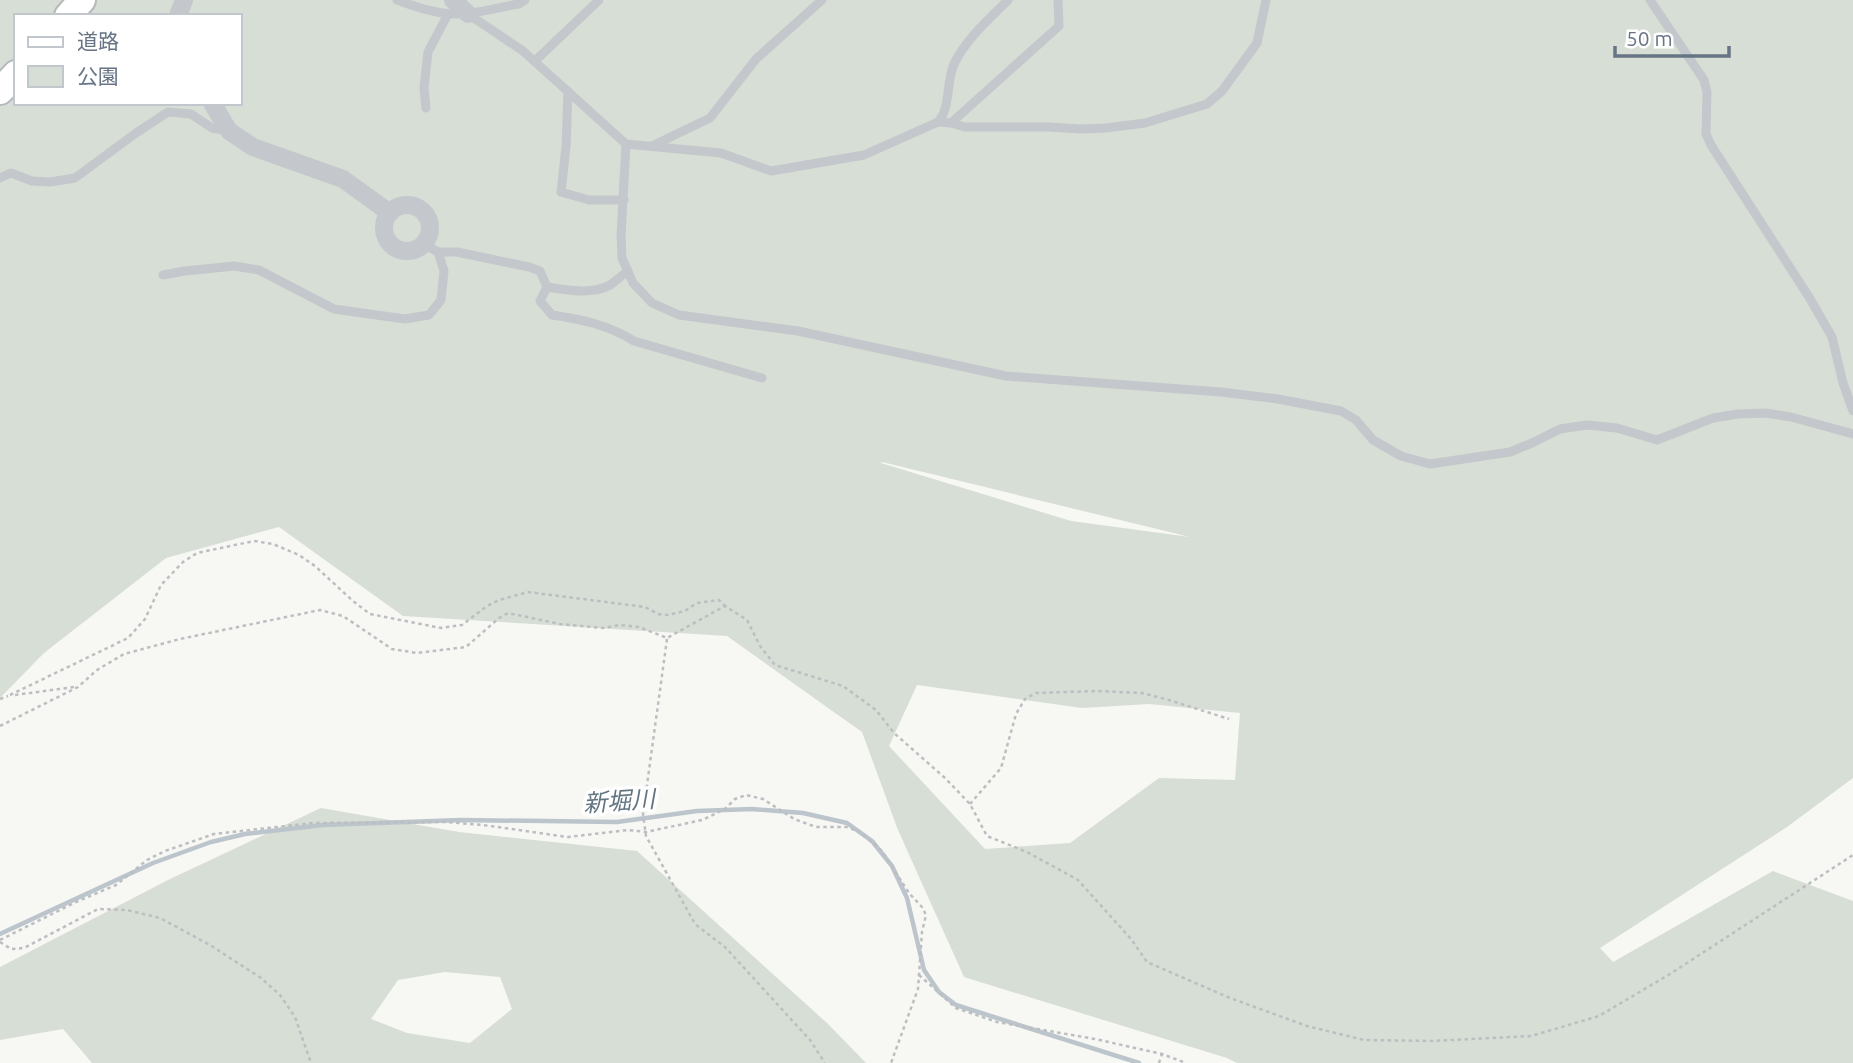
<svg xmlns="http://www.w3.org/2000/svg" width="1853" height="1063" font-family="Ubuntu,'Noto Sans JP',sans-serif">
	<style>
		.green { fill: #d7ded5; fill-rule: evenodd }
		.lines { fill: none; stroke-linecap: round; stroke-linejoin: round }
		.stream { stroke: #bcc5cb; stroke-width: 4.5 }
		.primary-casing { stroke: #b5b9bd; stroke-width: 30 }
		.path { stroke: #bcbec1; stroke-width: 2.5; stroke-dasharray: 3.5 3.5; stroke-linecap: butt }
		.lane { stroke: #c4c7cb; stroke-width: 9 }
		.street { stroke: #c4c7cb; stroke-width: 18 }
		.primary { stroke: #fff; stroke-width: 26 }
		.labels { text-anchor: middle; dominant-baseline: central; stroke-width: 7; stroke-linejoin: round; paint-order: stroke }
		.water-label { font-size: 24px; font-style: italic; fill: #627581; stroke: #fff }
	</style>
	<rect width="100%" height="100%" fill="#f7f7f4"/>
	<g class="green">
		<path d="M 0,0 L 1853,0 L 1853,778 L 1787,827 L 1600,948 L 1613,962 L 1773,871 L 1853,901 L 1853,1063 L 1237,1063 L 1227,1058 L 964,977 L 898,830 L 862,732 L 727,636 L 403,616 L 279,527 L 166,558 L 44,653 L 0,698 ZM 16,16 L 240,16 L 240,103 L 16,103 ZM 881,463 L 882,462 L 1190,537 L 1071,521 ZM 917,685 L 1082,708 L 1149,704 L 1240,713 L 1235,780 L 1159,778 L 1070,843 L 985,849 L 889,746 Z"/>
		<path d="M 321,808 L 459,832 L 637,851 L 828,1024 L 866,1063 L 92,1063 L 63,1029 L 0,1040 L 0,967 L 168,880 ZM 445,972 L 500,977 L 512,1009 L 470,1043 L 407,1033 L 371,1019 L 398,980 Z"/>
	</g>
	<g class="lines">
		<path class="stream" d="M 0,934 L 153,863 L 211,842 L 245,834 L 323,825 L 461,820 L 617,822 L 697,811 L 752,809 L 803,813 L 847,823 L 872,841 L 892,866 L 907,898 L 924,970 L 939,992 L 956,1005 L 1139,1063"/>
		<defs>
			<g id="primary">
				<path d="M 68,16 L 82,0"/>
				<path d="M 0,91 L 16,74"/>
			</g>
		</defs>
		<use href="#primary" class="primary-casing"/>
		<g class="path">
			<path d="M 667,639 L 643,814 L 646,836 L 695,924 L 725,947 L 810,1040 L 825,1063"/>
			<path d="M 10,695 L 128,638 L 145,619 L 161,585 L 183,562 L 197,553 L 254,541 L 273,544 L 299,555 L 315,566 L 353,601 L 370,614 L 441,628 L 462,625 L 487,606 L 499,600 L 528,592 L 645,607 L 658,614 L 667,615 L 685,611 L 697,603 L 719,600 L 725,606"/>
			<path d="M 15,695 L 74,687"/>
			<path d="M 0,699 L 8,696"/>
			<path d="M 0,726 L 78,687 L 97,670 L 124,654 L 180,639 L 320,610 L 343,616 L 392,649 L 417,653 L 466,647 L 499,618 L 508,613 L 560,624 L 603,628 L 620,625 L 639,627 L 667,638 L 725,606 L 747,620 L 760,646 L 775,665 L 843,686 L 876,710 L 894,733 L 945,778 L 970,804 L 987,836 L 1027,852 L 1078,880 L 1131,939 L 1147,962 L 1230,998 L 1307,1026 L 1364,1040 L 1432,1041 L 1531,1036 L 1599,1016 L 1670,974 L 1853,855"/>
			<path d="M 970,804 L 1001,768 L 1016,714 L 1025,699 L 1036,693 L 1097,691 L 1142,693 L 1169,700 L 1229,719"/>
			<path d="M 0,940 L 76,902 L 116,885 L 147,860 L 165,851 L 214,834 L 313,823 L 446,822 L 483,825 L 568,837 L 628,830 L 646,832 L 702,820 L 725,809 L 735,799 L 746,795 L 763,799 L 794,819 L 816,827 L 848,827 L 861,833 L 882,851 L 909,893 L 922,907 L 926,915 L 922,932 L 918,989 L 891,1063"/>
			<path d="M 0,942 L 11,949 L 24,948 L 98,909 L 127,910 L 160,918 L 210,945 L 261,978 L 280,995 L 295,1017 L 311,1063"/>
			<path d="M 919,975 L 956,1008 L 997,1022 L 1095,1039 L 1162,1054 L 1186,1063"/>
			<path d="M 1159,1063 L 1162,1054"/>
		</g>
		<g class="lane">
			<path d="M 397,0 C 416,7 436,14 457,14 C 478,14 499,7 519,4 L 525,0"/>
			<path d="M 1650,0 L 1704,80 L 1707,92 L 1706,134 L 1711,145 L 1809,297 L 1832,337 L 1843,383 L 1853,411"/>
			<path d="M 468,14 L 523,51 L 626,144 L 721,153 L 771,171 L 864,155 L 938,122 L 951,123 L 1059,26 L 1058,0"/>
			<path d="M 535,61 L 599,0"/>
			<path d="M 568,91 L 566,147 L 561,192 L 589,200 L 624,200"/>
			<path d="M 426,108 L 424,88 L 428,52 L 448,14"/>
			<path d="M 938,122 C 951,108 946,81 954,64 C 966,39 989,19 1008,0"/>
			<path d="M 951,123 L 965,127 L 1048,127 L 1081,129 L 1106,128 L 1145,123 L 1207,104 L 1222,91 L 1257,43 L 1266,0"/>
			<path d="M 626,144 L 621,235 L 622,258 L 633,283 L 652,303 L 679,315 L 798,331 L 1006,376 L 1221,392 L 1278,399 L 1341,411 L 1356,420 L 1373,440 L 1401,456 L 1430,464 L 1510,452 L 1532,443 L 1560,429 L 1587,425 L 1617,428 L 1657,440 L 1713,418 L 1738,414 L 1765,413 L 1791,417 L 1853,434"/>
			<path d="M 654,145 L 710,118 L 756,59 L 822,0"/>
			<path d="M 0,178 L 11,173 L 32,181 L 50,182 L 75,178 L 136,133 L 168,112 L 191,114 L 212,128 L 229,131"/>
			<path d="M 438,252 L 457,252 L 529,267 L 540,271 L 547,287 C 566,290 592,295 610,285 C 616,281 622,275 628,271"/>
			<path d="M 163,275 L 185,271 L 234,266 L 259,270 L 334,309 L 405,319 L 429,315 L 441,300 L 444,271 L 438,252 L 424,244"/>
			<path d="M 547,287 L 540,301 L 552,315 C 580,319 609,325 634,341 L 762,378"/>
		</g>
		<g class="street">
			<path d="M 453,0 L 468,14"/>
			<path d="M 178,16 L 184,0"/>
			<path d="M 212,103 L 229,131 L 253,147 L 343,179 L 390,213"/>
			<circle cx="407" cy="228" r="23"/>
		</g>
		<use href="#primary" class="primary"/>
	</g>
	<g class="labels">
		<g class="water-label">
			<text transform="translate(619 801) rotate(-4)">新堀川</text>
		</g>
	</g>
	<rect x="14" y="14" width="228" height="91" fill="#ffffff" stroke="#c2c7ce" stroke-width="2"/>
	<rect x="28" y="37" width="35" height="10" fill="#ffffff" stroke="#c2c7ce" stroke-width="2"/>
	<text x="77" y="49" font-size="21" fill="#667485">道路</text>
	<rect x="28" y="66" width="35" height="21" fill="#d7ded5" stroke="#c2c7ce" stroke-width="2"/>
	<text x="77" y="84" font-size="21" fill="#667485">公園</text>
	<path d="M1615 46v10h114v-10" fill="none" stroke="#667485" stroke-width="3.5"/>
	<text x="1626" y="46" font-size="21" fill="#667485" stroke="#ffffff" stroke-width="5" paint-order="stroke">50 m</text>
</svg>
